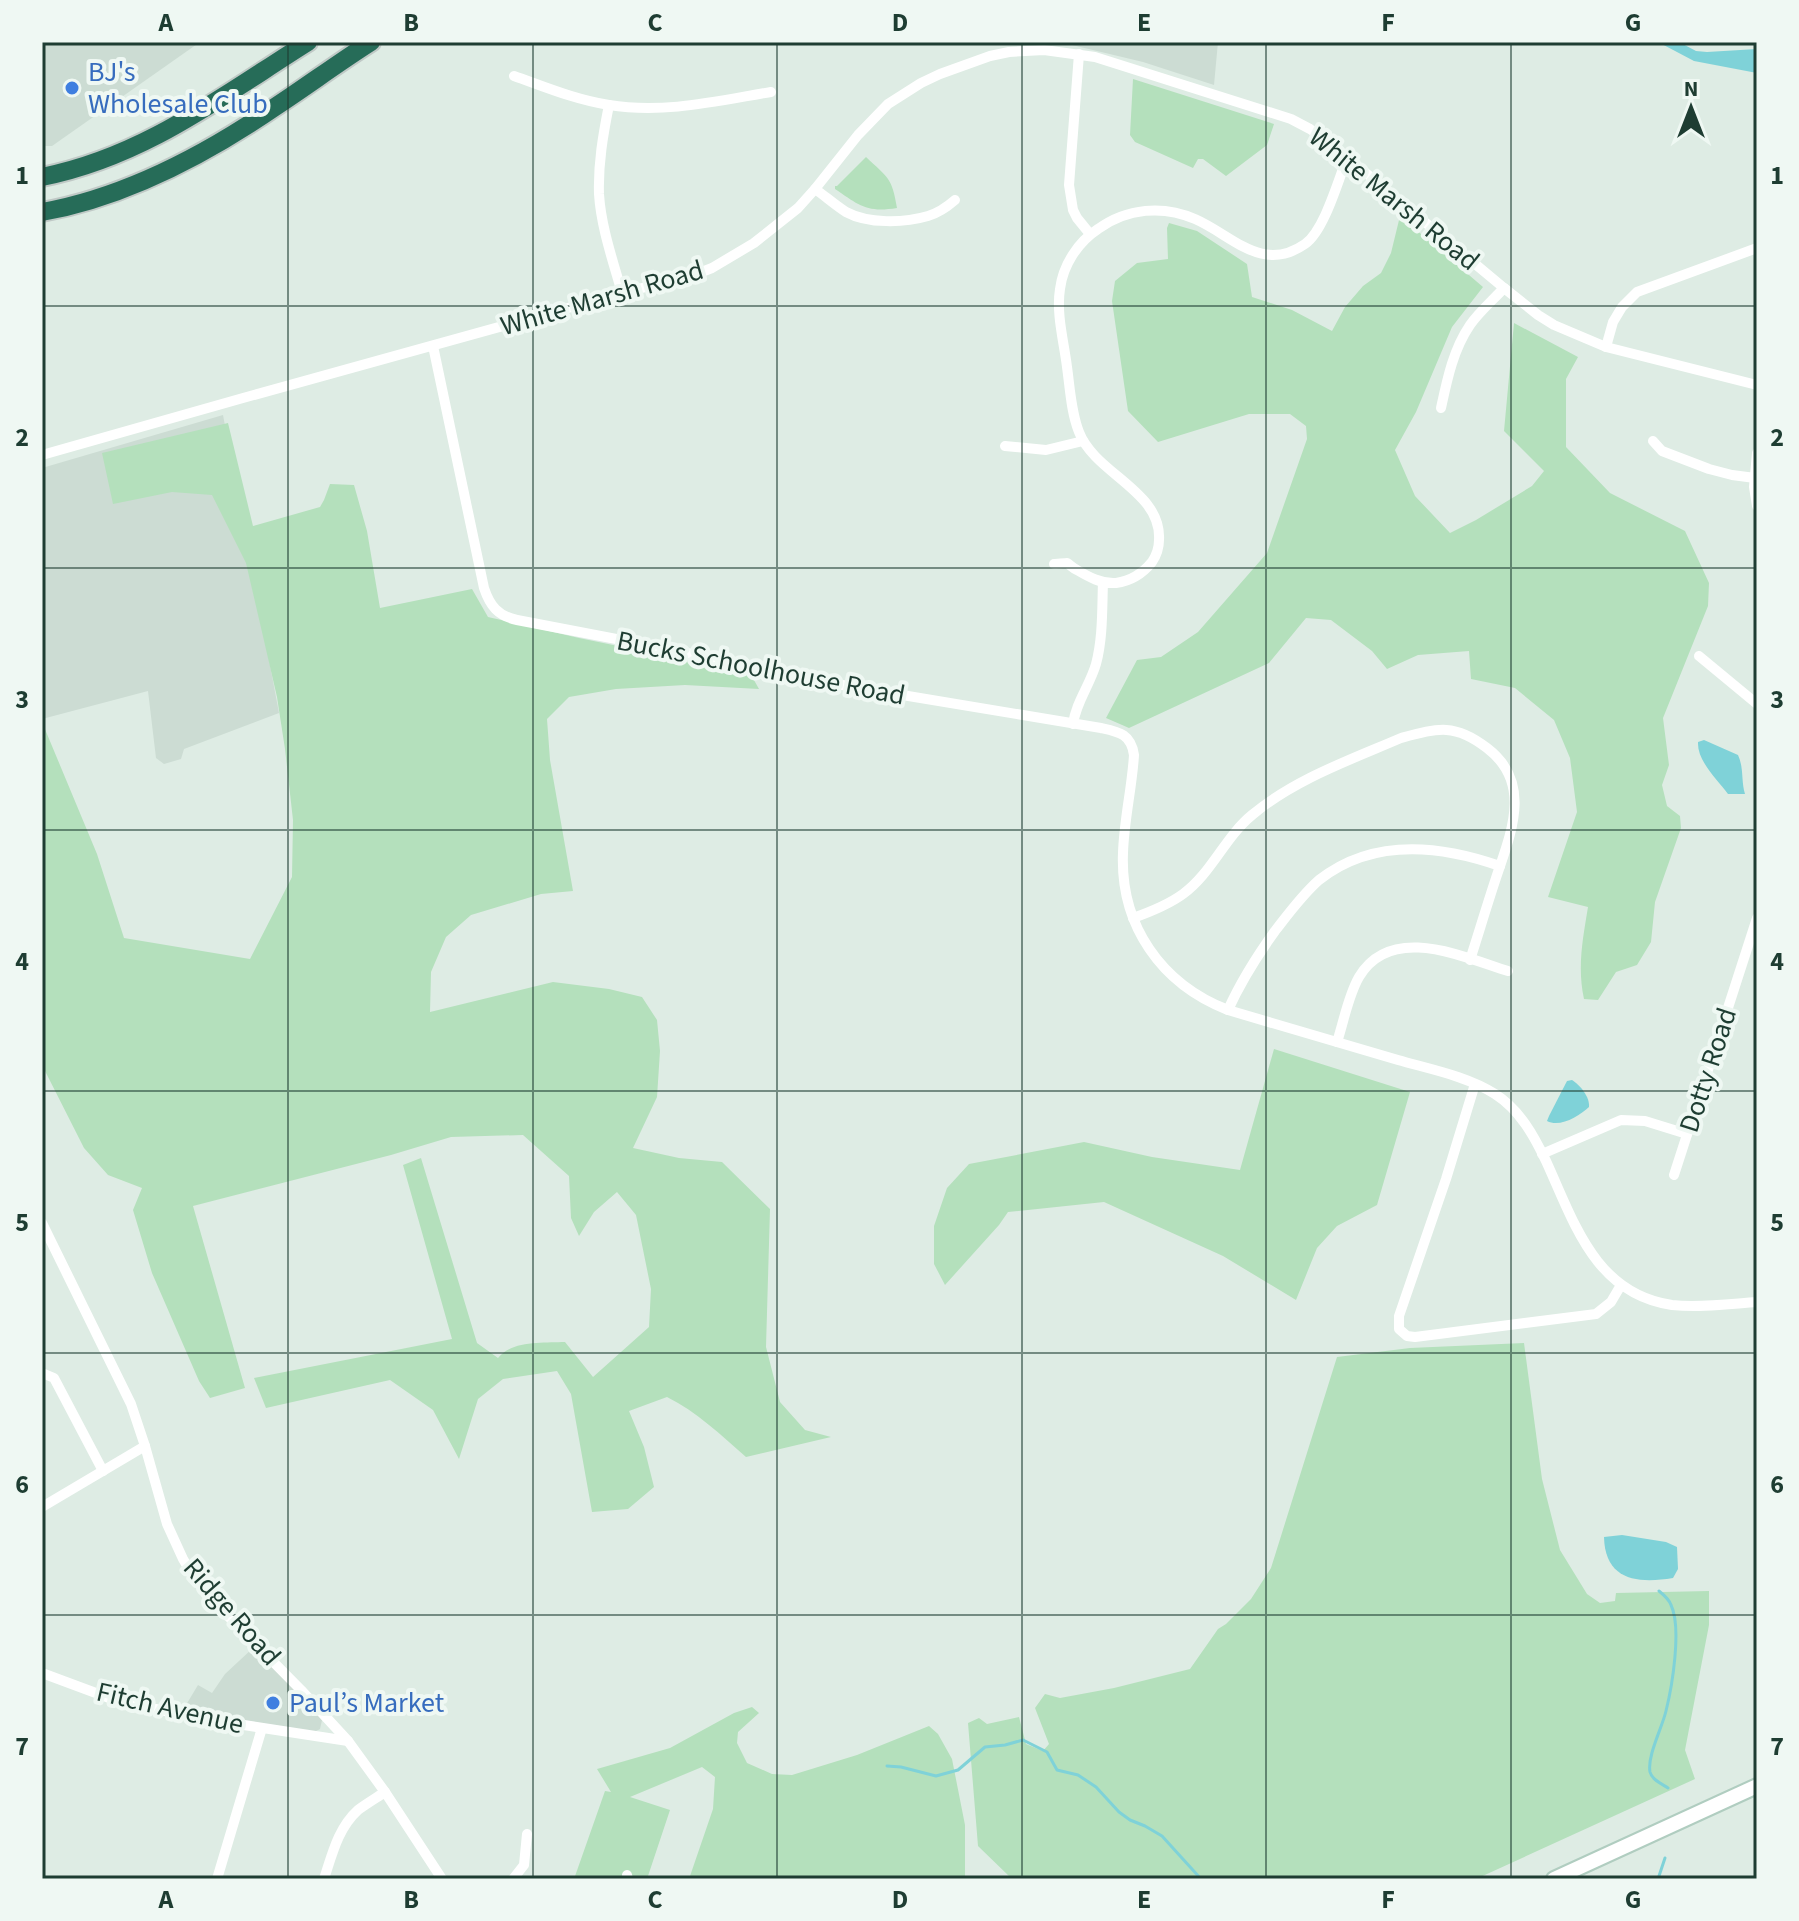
<svg xmlns="http://www.w3.org/2000/svg" width="1799" height="1921" font-family="'Source Sans 3',sans-serif">
	<style>
		.built { fill: #ccdcd3 }
		.green { fill: #b4e0bc }
		.water { fill: #7fd2d8 }
		.lines { fill: none; stroke-linecap: round; stroke-linejoin: round }
		.stream { stroke: #7fd2d8; stroke-width: 3 }
		.secondary-casing { stroke: #b0cdc0; stroke-width: 18 }
		.highway-casing { stroke: #c0c9c6; stroke-width: 22 }
		.street { stroke: #fff; stroke-width: 10 }
		.secondary { stroke: #fff; stroke-width: 14 }
		.highway { stroke: #266c58; stroke-width: 18 }
		.grid { fill: none; stroke: #1e3d32; stroke-width: 2; stroke-opacity: 0.55 }
		.shop-dot { fill: #3f7fe0; stroke: #eff8f3; stroke-width: 3 }
		.labels { text-anchor: middle; dominant-baseline: central; stroke-width: 8; stroke-linejoin: round; paint-order: stroke }
		.shop-label { font-size: 28px; fill: #366cbe; stroke: #eff8f3; text-anchor: start }
		.street-label { font-size: 28px; fill: #1e3d32; stroke: #eff8f3 }
		.neatline { fill: none; stroke: #1e3d32; stroke-width: 3 }
		.grid-label { font-size: 26px; text-anchor: middle; font-weight: bold; fill: #1e3d32 }
	</style>
	<rect width="100%" height="100%" fill="#deece4"/>
	<g class="built">
		<path d="M 42,42 L 200,42 L 52,146 L 42,146 Z"/>
		<path d="M 1049,42 L 1218,42 L 1214,85 L 1143,62 L 1072,45 Z"/>
		<path d="M 223,415 L 279,713 L 184,749 L 181,759 L 164,764 L 156,758 L 148,691 L 42,719 L 42,468 Z"/>
		<path d="M 253,1648 L 310,1705 L 322,1720 L 320,1729 L 314,1732 L 183,1710 L 198,1685 L 212,1693 L 225,1674 Z"/>
	</g>
	<g class="green">
		<path d="M 1133,79 L 1274,124 L 1267,145 L 1226,176 L 1203,159 L 1198,159 L 1193,168 L 1135,142 L 1130,135 Z"/>
		<path d="M 866,157 C 888,178 892,177 897,208 C 866,213 859,205 835,189 L 835,186 L 837,186 Z"/>
		<path d="M 1400,216 L 1483,287 L 1452,327 L 1416,412 L 1395,450 L 1415,496 L 1450,533 L 1476,520 L 1532,486 L 1544,471 L 1504,431 L 1514,323 L 1578,357 L 1566,379 L 1566,447 L 1610,493 L 1685,531 L 1709,583 L 1708,606 L 1663,718 L 1669,765 L 1662,785 L 1667,806 L 1680,816 L 1681,828 L 1655,902 L 1651,942 L 1637,965 L 1616,972 L 1598,1000 L 1584,999 C 1577,967 1583,938 1588,907 L 1548,897 L 1577,812 L 1570,758 L 1554,720 L 1515,688 L 1471,679 L 1469,651 L 1418,655 L 1387,669 L 1372,651 L 1331,620 L 1306,618 L 1269,663 L 1129,728 L 1106,718 L 1137,660 L 1161,657 L 1198,632 L 1267,553 L 1307,439 L 1306,426 L 1290,414 L 1249,414 L 1158,442 L 1128,411 L 1112,301 L 1115,281 L 1137,263 L 1168,259 L 1167,228 L 1169,223 L 1197,231 L 1247,264 L 1252,297 L 1292,310 L 1332,331 L 1345,307 L 1363,286 L 1381,273 L 1391,253 Z"/>
		<path d="M 228,423 L 253,526 L 320,507 L 324,500 L 330,484 L 354,485 L 367,531 L 380,608 L 472,589 L 488,617 L 579,638 L 750,673 L 759,689 L 685,685 L 616,689 L 569,697 L 547,719 L 550,760 L 573,891 L 541,894 L 471,915 L 446,937 L 431,972 L 430,1012 L 553,982 L 609,989 L 642,997 L 657,1020 L 660,1051 L 657,1097 L 633,1148 L 679,1158 L 722,1162 L 770,1209 L 766,1347 L 780,1402 L 805,1430 L 831,1437 L 746,1457 C 721,1435 697,1412 667,1397 L 629,1411 L 644,1447 L 654,1487 L 628,1509 L 592,1512 L 571,1394 L 557,1371 L 503,1379 L 478,1399 L 459,1459 L 433,1410 L 390,1380 L 266,1408 L 254,1378 L 452,1339 L 403,1165 L 421,1158 L 477,1343 L 498,1358 C 512,1340 544,1343 565,1342 L 593,1377 L 649,1327 L 651,1289 L 636,1215 L 617,1192 L 594,1212 L 579,1236 L 571,1218 L 569,1176 L 523,1135 L 451,1137 L 391,1155 L 193,1206 L 245,1388 L 210,1398 L 199,1381 L 152,1273 L 133,1210 L 142,1188 L 108,1175 L 84,1148 L 42,1065 L 42,722 L 97,854 L 124,938 L 250,959 L 292,877 L 293,820 L 285,749 L 277,697 L 246,563 L 212,495 L 172,492 L 113,504 L 102,453 Z"/>
		<path d="M 1274,1049 L 1410,1092 L 1377,1205 L 1337,1226 L 1317,1248 L 1296,1300 L 1223,1256 L 1104,1202 L 1008,1212 L 999,1225 L 945,1285 L 934,1264 L 934,1226 L 947,1188 L 969,1164 L 1084,1142 L 1152,1157 L 1240,1170 Z"/>
		<path d="M 1524,1343 L 1542,1479 L 1560,1550 L 1587,1594 L 1600,1603 L 1615,1601 L 1616,1593 L 1709,1591 L 1709,1625 L 1685,1750 L 1695,1779 L 1476,1879 L 1012,1879 L 978,1846 L 968,1723 L 979,1718 L 987,1724 L 1019,1717 L 1026,1744 L 1043,1751 L 1049,1744 L 1035,1708 L 1045,1694 L 1060,1698 L 1114,1688 L 1190,1669 L 1218,1629 L 1226,1624 L 1251,1599 L 1271,1568 L 1337,1357 L 1410,1348 Z"/>
		<path d="M 752,1707 L 759,1713 L 738,1732 L 737,1743 L 747,1763 L 772,1774 L 792,1775 L 857,1755 L 929,1726 L 938,1734 L 952,1759 L 965,1825 L 965,1879 L 689,1879 L 713,1809 L 715,1777 L 702,1767 L 630,1797 L 670,1810 L 647,1879 L 574,1879 L 605,1791 L 611,1792 L 597,1769 L 670,1748 L 734,1713 Z"/>
	</g>
	<g class="water">
		<path d="M 1658,42 L 1679,42 L 1696,51 L 1707,52 L 1757,49 L 1757,73 L 1694,61 Z"/>
		<path d="M 1704,740 L 1738,755 C 1744,768 1741,781 1745,794 L 1728,794 C 1717,779 1697,761 1698,742 Z"/>
		<path d="M 1572,1080 C 1580,1085 1590,1097 1589,1107 C 1579,1116 1560,1128 1547,1121 L 1549,1116 L 1567,1081 Z"/>
		<path d="M 1622,1535 L 1666,1542 L 1677,1547 L 1678,1569 L 1673,1578 C 1637,1584 1605,1580 1604,1537 Z"/>
	</g>
	<g class="lines">
		<g class="stream">
			<path d="M 1659,1591 C 1664,1595 1669,1599 1671,1605 C 1682,1628 1672,1687 1666,1711 C 1662,1728 1647,1756 1650,1772 C 1652,1780 1662,1784 1668,1788"/>
			<path d="M 887,1766 L 901,1767 L 936,1776 L 958,1770 L 985,1747 L 1005,1745 L 1023,1740 L 1047,1752 L 1057,1770 L 1078,1775 L 1096,1787 L 1119,1812 L 1130,1820 L 1145,1826 L 1162,1836 L 1201,1879"/>
			<path d="M 1658,1879 L 1665,1858"/>
		</g>
		<defs>
			<path id="secondary" d="M 1554,1879 L 1757,1786"/>
			<g id="highway">
				<path d="M 42,177 C 144,157 222,96 308,42"/>
				<path d="M 42,212 C 126,197 205,155 275,107 C 307,86 338,63 371,42"/>
			</g>
		</defs>
		<use href="#secondary" class="secondary-casing"/>
		<use href="#highway" class="highway-casing"/>
		<g class="street">
			<path d="M 1079,54 L 1069,185 L 1073,210 L 1077,218 L 1090,234"/>
			<path d="M 514,76 C 545,87 576,100 609,105 C 664,114 717,101 771,92"/>
			<path d="M 609,105 C 603,135 598,164 599,194 C 601,227 613,261 622,293"/>
			<path d="M 815,189 C 825,196 835,205 846,212 C 868,224 904,223 928,216 C 938,213 947,207 955,200"/>
			<path d="M 433,346 L 484,588 C 490,606 498,616 517,620 L 658,647 L 836,684 L 1101,728 C 1119,732 1131,734 1134,755 C 1132,788 1124,820 1123,853 C 1120,925 1161,984 1228,1010 C 1284,1026 1341,1043 1398,1060 C 1429,1069 1467,1076 1495,1094 C 1520,1110 1534,1136 1546,1161 C 1574,1222 1595,1294 1672,1305 C 1700,1308 1729,1304 1757,1302"/>
			<path d="M 1606,347 L 1613,322 L 1622,307 L 1637,292 L 1757,248"/>
			<path d="M 1441,408 C 1447,380 1453,350 1470,325 C 1479,312 1493,300 1504,288"/>
			<path d="M 1653,441 L 1662,451 L 1709,469 L 1732,475 L 1755,478"/>
			<path d="M 1005,446 L 1046,450 L 1083,441"/>
			<path d="M 1757,453 L 1754,487 L 1757,506"/>
			<path d="M 42,455 L 243,398 L 622,293 L 694,275 L 712,268 L 754,243 L 798,208 L 815,189 L 858,135 L 888,104 L 921,83 L 940,74 L 990,56 L 1009,52 L 1044,50 L 1095,57 L 1291,119 L 1310,129 L 1331,144 L 1504,288 L 1538,315 L 1554,325 L 1606,347 L 1757,385"/>
			<path d="M 1054,564 C 1055,564 1066,563 1067,563 C 1070,565 1073,568 1077,570 C 1089,577 1101,584 1116,583 C 1131,581 1143,573 1152,562 C 1156,556 1159,547 1159,540 C 1162,491 1095,474 1079,432 C 1071,412 1070,388 1067,367 C 1064,342 1056,314 1060,289 C 1063,265 1078,242 1098,229 C 1127,208 1163,205 1195,219 C 1232,235 1262,274 1305,244 C 1324,231 1338,181 1347,158"/>
			<path d="M 1699,656 L 1757,704"/>
			<path d="M 1073,724 C 1076,702 1090,685 1096,664 C 1103,638 1102,609 1103,582"/>
			<path d="M 1133,918 C 1150,912 1168,905 1183,894 C 1211,874 1225,837 1252,815 C 1295,779 1350,760 1401,738 C 1438,728 1455,723 1487,748 C 1533,783 1511,833 1496,878 C 1487,905 1479,932 1470,960"/>
			<path d="M 1228,1010 C 1241,981 1257,956 1275,931 C 1289,913 1302,895 1319,880 C 1372,838 1440,845 1500,866"/>
			<path d="M 1337,1042 C 1344,1021 1348,996 1359,977 C 1391,923 1463,957 1508,971"/>
			<path d="M 1475,1084 L 1446,1179 L 1399,1316 L 1399,1329 L 1407,1336 L 1415,1337 L 1596,1314 L 1611,1302 L 1621,1285"/>
			<path d="M 1542,1154 L 1621,1120 L 1645,1121 L 1687,1134"/>
			<path d="M 1674,1175 L 1757,918"/>
			<path d="M 42,1223 L 131,1404 L 145,1446 L 167,1524 L 183,1559 L 192,1574 L 221,1609 L 301,1690 L 348,1741 L 385,1792 L 442,1879"/>
			<path d="M 42,1373 L 54,1378 L 103,1471"/>
			<path d="M 42,1507 L 145,1446"/>
			<path d="M 42,1673 L 120,1702 L 211,1720 L 348,1741"/>
			<path d="M 627,1875 L 628,1879"/>
			<path d="M 217,1879 L 262,1728"/>
			<path d="M 324,1879 C 332,1855 338,1828 358,1810 C 366,1804 376,1798 385,1792"/>
			<path d="M 513,1879 L 524,1865 L 527,1834"/>
		</g>
		<use href="#secondary" class="secondary"/>
		<use href="#highway" class="highway"/>
	</g>
	<path class="grid" d="M 288,42 L 288,1879M 533,42 L 533,1879M 777,42 L 777,1879M 1022,42 L 1022,1879M 1266,42 L 1266,1879M 1511,42 L 1511,1879M 42,306 L 1757,306M 42,568 L 1757,568M 42,830 L 1757,830M 42,1091 L 1757,1091M 42,1353 L 1757,1353M 42,1615 L 1757,1615"/>
	<g class="shop-dot">
		<circle cx="72" cy="88" r="8"/>
		<circle cx="273" cy="1703" r="8"/>
	</g>
	<g class="labels">
		<g class="shop-label">
			<text x="88" y="72">BJ's<tspan x="88" dy="32">Wholesale Club</tspan></text>
			<text x="289" y="1703">Paul’s Market</text>
		</g>
		<g class="street-label">
			<text transform="translate(1394 199) rotate(39)">White Marsh Road</text>
			<text transform="translate(602 298) rotate(-16)">White Marsh Road</text>
			<text transform="translate(761 668) rotate(11)">Bucks Schoolhouse Road</text>
			<text transform="translate(1708 1070) rotate(-72)">Dotty Road</text>
			<text transform="translate(232 1612) rotate(49)">Ridge Road</text>
			<text transform="translate(170 1708) rotate(13)">Fitch Avenue</text>
		</g>
	</g>
	<rect width="1799" height="1921" fill="none" stroke="#eff8f3" stroke-width="88"/>
	<g transform="translate(1691 108)" stroke="#eff8f3" stroke-width="6" paint-order="stroke">
	<path d="M0-6L14 30L0 20L-14 30Z" fill="#1e3d32"/>
	<text y="-12" font-size="22" font-weight="bold" text-anchor="middle" fill="#1e3d32">N</text>
	</g>
	<rect x="44" y="44" width="1711" height="1833" class="neatline"/>
	<g class="grid-label">
		<text x="166" y="31">A</text>
		<text x="411" y="31">B</text>
		<text x="655" y="31">C</text>
		<text x="900" y="31">D</text>
		<text x="1144" y="31">E</text>
		<text x="1388" y="31">F</text>
		<text x="1633" y="31">G</text>
		<text x="22" y="184">1</text>
		<text x="1777" y="184">1</text>
		<text x="22" y="446">2</text>
		<text x="1777" y="446">2</text>
		<text x="22" y="708">3</text>
		<text x="1777" y="708">3</text>
		<text x="22" y="970">4</text>
		<text x="1777" y="970">4</text>
		<text x="22" y="1231">5</text>
		<text x="1777" y="1231">5</text>
		<text x="22" y="1493">6</text>
		<text x="1777" y="1493">6</text>
		<text x="22" y="1755">7</text>
		<text x="1777" y="1755">7</text>
		<text x="166" y="1908">A</text>
		<text x="411" y="1908">B</text>
		<text x="655" y="1908">C</text>
		<text x="900" y="1908">D</text>
		<text x="1144" y="1908">E</text>
		<text x="1388" y="1908">F</text>
		<text x="1633" y="1908">G</text>
	</g>
</svg>
